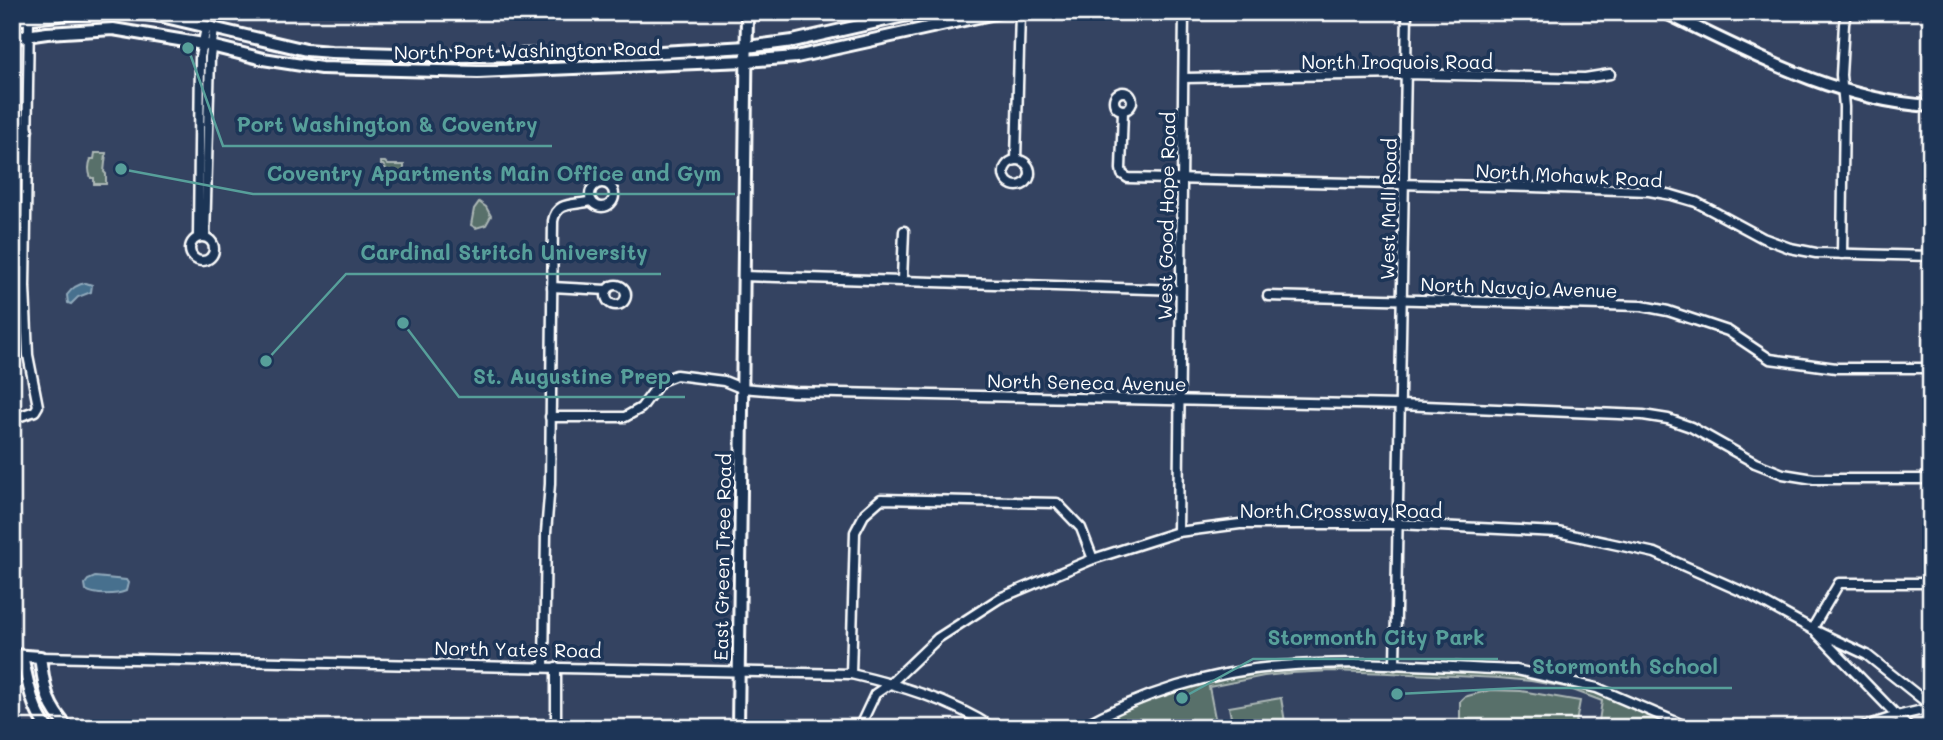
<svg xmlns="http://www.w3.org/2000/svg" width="1943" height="740" font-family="Mali,sans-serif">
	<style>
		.green { fill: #596f6b; stroke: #acb7b5; stroke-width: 2 }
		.water { fill: #466f8e; stroke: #90a9bb; stroke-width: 2 }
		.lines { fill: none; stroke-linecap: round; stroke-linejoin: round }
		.street-casing { stroke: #fff; stroke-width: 13 }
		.secondary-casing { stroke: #fff; stroke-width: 16 }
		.street { stroke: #1d3557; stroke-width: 8 }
		.secondary { stroke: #1d3557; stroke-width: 10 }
		.labels { text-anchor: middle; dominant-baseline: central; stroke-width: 7; stroke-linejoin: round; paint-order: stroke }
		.street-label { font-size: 19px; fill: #fff; stroke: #1d3557 }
		.leader { fill: none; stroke: #579f9a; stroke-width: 2.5 }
		.callout-dot { fill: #579f9a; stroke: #1d3557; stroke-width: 2.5 }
		.callout-label { font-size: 21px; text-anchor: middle; font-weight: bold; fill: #579f9a; stroke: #1d3557; stroke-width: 7; stroke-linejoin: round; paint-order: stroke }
	</style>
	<rect width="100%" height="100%" fill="#344361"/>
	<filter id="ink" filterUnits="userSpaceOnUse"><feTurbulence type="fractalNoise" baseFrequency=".0143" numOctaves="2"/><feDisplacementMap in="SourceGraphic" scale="14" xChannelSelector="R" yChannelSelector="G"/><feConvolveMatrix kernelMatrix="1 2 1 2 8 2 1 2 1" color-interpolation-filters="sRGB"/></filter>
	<g filter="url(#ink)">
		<g class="green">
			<path d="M 95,153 L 106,153 L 104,172 L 106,174 L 106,184 L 94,184 L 94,178 L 91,178 C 88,171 88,166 91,159 L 94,159 Z"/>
			<path d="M 381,162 L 385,162 L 388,165 L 404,165 L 404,176 L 401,180 L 395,180 L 383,165 L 381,165 Z"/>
			<path d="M 479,202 L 486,207 L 491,216 L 486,225 L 476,228 L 471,225 L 474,209 Z"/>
			<path d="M 1317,668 C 1402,669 1490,664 1572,686 C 1610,695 1646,713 1682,728 L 1598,728 L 1602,701 L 1565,687 L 1531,681 L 1499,678 L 1389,673 L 1332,671 L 1291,673 L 1264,676 L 1209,687 L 1217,728 L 1086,728 C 1162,690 1232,671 1317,668 Z"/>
			<path d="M 1490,690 L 1521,691 L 1580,701 L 1575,728 L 1460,728 L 1460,701 L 1464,697 Z"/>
			<path d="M 1281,698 L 1286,728 L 1233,728 L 1229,707 Z"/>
		</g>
		<g class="water">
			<path d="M 86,283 L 92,285 L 91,292 L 78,297 L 71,304 L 68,303 L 67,295 C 72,288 77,284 86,283 Z"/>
			<path d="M 95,577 L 126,580 L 128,583 L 126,591 C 116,595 95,596 86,590 L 85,584 L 88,580 Z"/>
		</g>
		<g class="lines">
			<defs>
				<g id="street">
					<path d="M 1184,78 L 1405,74 L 1585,78 L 1610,74"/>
					<circle cx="1123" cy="101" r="9"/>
					<path d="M 1123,110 L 1121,169 L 1122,174 L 1128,178 L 1532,187 L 1649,191 L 1672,195 L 1696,202 L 1763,238 L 1790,248 L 1816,253 L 1931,256"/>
					<path d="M 12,131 L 28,130"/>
					<path d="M 1016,160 L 1020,12"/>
					<circle cx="1017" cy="173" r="13"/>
					<circle cx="602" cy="195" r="12"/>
					<circle cx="202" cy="249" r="12"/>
					<path d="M 198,237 L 200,57 L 206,28"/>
					<path d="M 205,237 L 210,57 L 214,30"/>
					<path d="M 1842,254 L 1844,107 L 1841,75 L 1844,24 L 1846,12"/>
					<path d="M 743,276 L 1180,290"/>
					<path d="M 902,280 L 904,231"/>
					<circle cx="616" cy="295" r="10"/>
					<path d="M 552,287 L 607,290"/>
					<path d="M 1268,296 L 1642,306 L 1668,311 L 1728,331 L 1770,359 L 1836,368 L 1931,368"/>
					<path d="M 550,417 L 625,417 L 641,408 L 661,381 L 676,375 L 724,381 L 741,388 L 792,392 L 1400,405 L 1643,415 L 1668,419 L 1691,427 L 1755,463 L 1783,474 L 1814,479 L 1931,479"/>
					<path d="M 12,419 L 35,411 L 38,406 L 28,355 L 25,287 L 29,18"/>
					<path d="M 1178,532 L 1184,12"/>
					<path d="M 1812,629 L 1839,583 L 1931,583"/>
					<path d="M 1817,633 L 1909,728"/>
					<path d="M 40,657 L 851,674 C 899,685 951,700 993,728"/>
					<path d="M 1395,665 L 1407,12"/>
					<path d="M 544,666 L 546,533 L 550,484 L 553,221 C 557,200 575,206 591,201"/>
					<path d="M 851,674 L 855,532 L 865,513 L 881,499 L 1057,503 L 1081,528 L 1093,559"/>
					<path d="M 556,728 L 556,667"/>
					<path d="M 859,728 L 875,694 L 891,683 L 938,638 L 1000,598 L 1093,559 L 1178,532 L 1240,524 L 1398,524 L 1558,532 L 1655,553 L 1750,595 L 1812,629 L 1867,655 L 1931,706"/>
					<path d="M 1079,728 C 1139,694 1213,671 1282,666 C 1359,659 1438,667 1516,670 L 1597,688 L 1690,728"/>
					<path d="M 1860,728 L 1897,716 L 1931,708"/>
				</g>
				<g id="secondary">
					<path d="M 130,12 L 161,16 L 306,50 L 331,52 L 463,56 L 661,52 L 747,47 L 793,41 L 921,12"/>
					<path d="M 1664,12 C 1750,53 1834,100 1931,106"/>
					<path d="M 12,20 L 87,12"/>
					<path d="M 12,38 L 47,33 L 113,29 L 203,44 L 263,59 L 321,68 L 478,72 L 746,61 L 796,57 L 1000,12"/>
					<path d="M 12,655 L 40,657 C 45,689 45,703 68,728"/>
					<path d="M 22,656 C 28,681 31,707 47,728"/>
					<path d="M 738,728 L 747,12"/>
				</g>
			</defs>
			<use href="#street" class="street-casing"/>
			<use href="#secondary" class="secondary-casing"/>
			<use href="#street" class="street"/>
			<use href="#secondary" class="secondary"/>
		</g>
	</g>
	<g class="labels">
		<g class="street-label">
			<text transform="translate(527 50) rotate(-1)">North Port Washington Road</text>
			<text x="1397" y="61">North Iroquois Road</text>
			<text transform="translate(1569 175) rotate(3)">North Mohawk Road</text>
			<text transform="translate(1388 209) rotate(-89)">West Mall Road</text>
			<text transform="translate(1166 216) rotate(-89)">West Good Hope Road</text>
			<text transform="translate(1519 287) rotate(2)">North Navajo Avenue</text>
			<text transform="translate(1087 382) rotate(1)">North Seneca Avenue</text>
			<text x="1341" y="510">North Crossway Road</text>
			<text transform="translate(722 557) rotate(-89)">East Green Tree Road</text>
			<text transform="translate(518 649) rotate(1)">North Yates Road</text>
		</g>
	</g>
	<path class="leader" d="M188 48L223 146H552M121 169L253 194H735M266 361L346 274H661M403 323L459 397H685M1182 698L1253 659H1498M1397 694L1519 688H1732"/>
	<g class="callout-dot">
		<circle cx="188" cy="48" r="7"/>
		<circle cx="121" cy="169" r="7"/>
		<circle cx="266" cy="361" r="7"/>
		<circle cx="403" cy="323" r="7"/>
		<circle cx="1182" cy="698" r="7"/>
		<circle cx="1397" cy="694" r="7"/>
	</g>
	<g class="callout-label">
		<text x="387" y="132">Port Washington &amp; Coventry</text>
		<text x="494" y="181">Coventry Apartments Main Office and Gym</text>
		<text x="504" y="260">Cardinal Stritch University</text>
		<text x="572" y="384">St. Augustine Prep</text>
		<text x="1376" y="645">Stormonth City Park</text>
		<text x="1625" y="674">Stormonth School</text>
	</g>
	<rect width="1943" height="740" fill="none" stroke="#1d3557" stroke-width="42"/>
	<rect x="21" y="21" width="1901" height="698" fill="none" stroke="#fff" stroke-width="2.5" filter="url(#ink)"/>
</svg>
